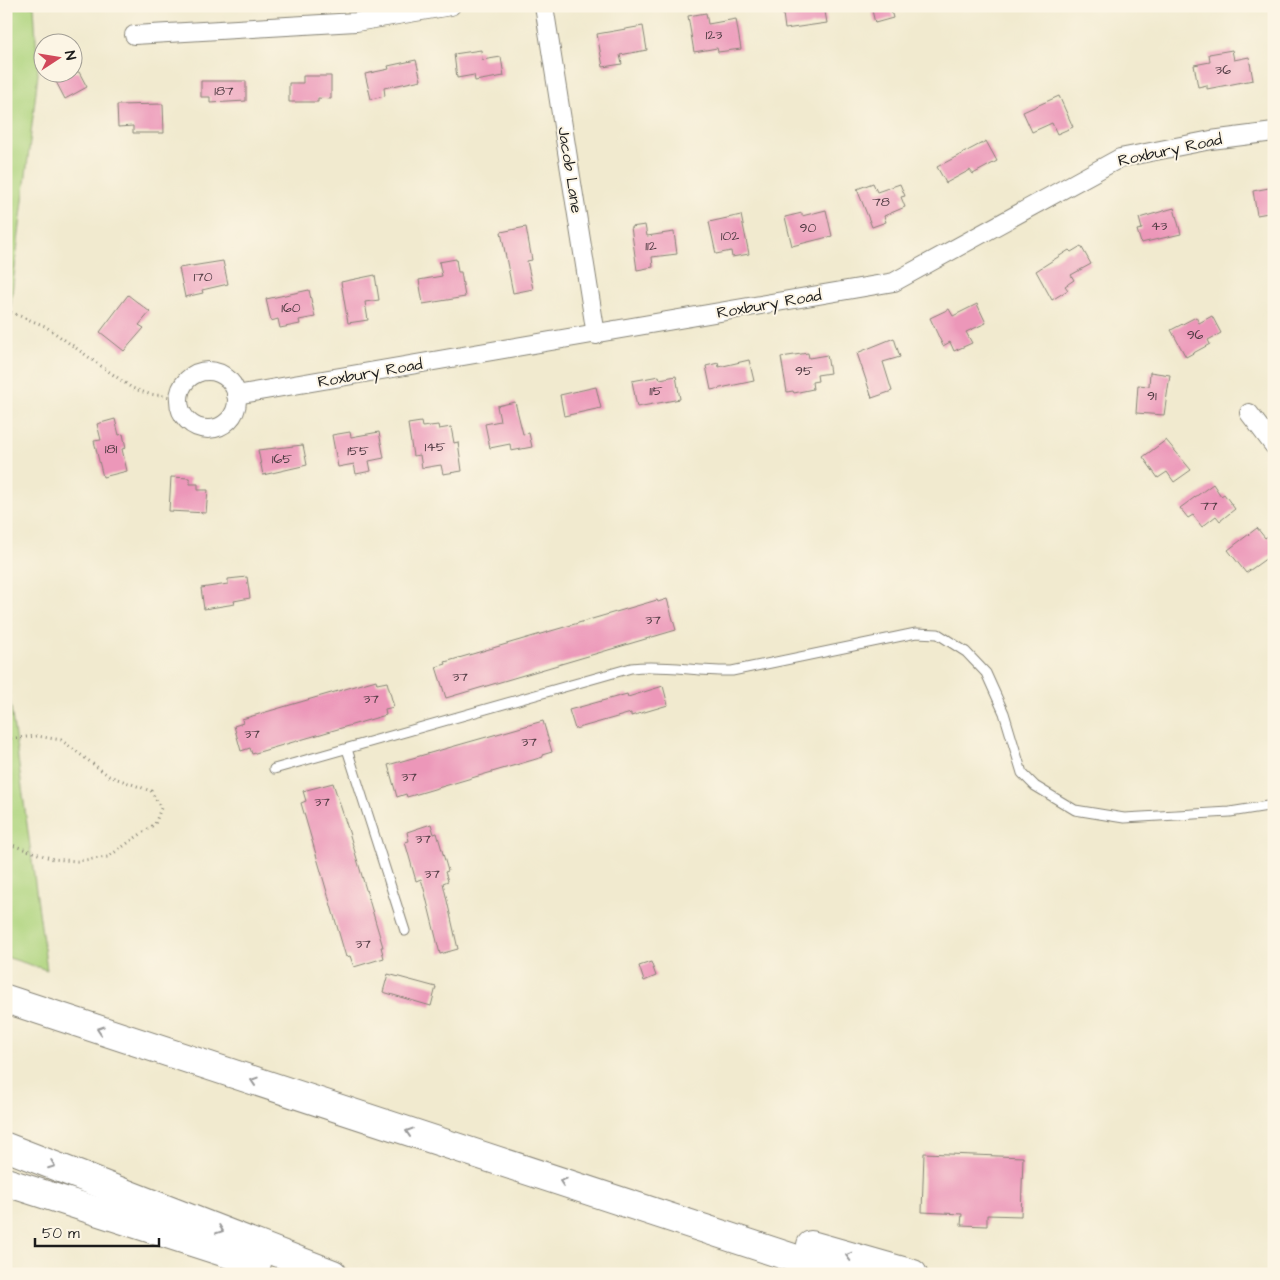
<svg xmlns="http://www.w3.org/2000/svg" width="1280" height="1280" font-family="'Architects Daughter',sans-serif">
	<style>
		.green { fill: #aed47e; stroke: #65784d }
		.building { fill: #ec97b9 }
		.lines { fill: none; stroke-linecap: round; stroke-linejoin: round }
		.lane-casing { stroke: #868376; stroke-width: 11 }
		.street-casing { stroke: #868376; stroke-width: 20 }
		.highway-casing { stroke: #868376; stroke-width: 30 }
		.path { stroke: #868376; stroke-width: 3; stroke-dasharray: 1 4; stroke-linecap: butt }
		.lane { stroke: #fff; stroke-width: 9 }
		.street { stroke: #fff; stroke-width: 18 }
		.highway { stroke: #fff; stroke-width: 28 }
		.oneway { stroke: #999 }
		.labels { text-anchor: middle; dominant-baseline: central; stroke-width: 4; stroke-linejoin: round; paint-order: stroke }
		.number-label { font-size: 14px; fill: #503b43 }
		.street-label { font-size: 16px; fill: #1c1c1c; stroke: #fcf5e5 }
	</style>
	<rect width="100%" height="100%" fill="#fcf5e5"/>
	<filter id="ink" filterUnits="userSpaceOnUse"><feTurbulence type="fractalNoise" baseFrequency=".02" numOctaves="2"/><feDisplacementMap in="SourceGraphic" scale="10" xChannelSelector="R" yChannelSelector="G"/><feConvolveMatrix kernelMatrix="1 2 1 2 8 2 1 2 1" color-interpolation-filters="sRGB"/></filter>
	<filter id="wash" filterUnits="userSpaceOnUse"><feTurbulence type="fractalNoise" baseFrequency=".0096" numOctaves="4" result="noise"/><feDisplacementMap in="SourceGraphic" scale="20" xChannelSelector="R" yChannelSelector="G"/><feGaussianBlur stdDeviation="1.12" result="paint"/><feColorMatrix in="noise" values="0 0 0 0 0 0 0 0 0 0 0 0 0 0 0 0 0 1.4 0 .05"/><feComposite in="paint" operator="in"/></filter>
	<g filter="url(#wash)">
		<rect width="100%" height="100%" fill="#f1eacf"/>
		<g class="green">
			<path d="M 6,6 L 34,6 L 38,74 L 6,344 Z"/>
			<path d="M 6,671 L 47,970 L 6,957 Z"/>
		</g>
		<g id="blocks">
			<g class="building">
				<path d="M 782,6 L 824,6 L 827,23 L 785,29 Z"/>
				<path d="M 871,6 L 890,6 L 893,18 L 875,23 Z"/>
				<path d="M 706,13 L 708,24 L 736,19 L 741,49 L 718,52 L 717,48 L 694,52 L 688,16 Z"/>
				<path d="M 643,26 L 647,50 L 620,55 L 622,64 L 603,67 L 597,34 Z"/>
				<path d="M 481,50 L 482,60 L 501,57 L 504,76 L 475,81 L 474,75 L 457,78 L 454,54 Z"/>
				<path d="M 1232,50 L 1234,60 L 1249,57 L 1253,80 L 1207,89 L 1207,85 L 1198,87 L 1194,65 L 1210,62 L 1209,54 Z"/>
				<path d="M 416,60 L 421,80 L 384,88 L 385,96 L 371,99 L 365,74 L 389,69 L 388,66 Z"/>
				<path d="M 51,72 L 79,72 L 87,87 L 65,99 Z"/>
				<path d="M 303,76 L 331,76 L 331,99 L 318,98 L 318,102 L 289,102 L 289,83 L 303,83 Z"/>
				<path d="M 201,81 L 246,81 L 246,101 L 210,103 L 210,97 L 201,97 Z"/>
				<path d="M 1059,96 L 1073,127 L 1057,134 L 1052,123 L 1032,132 L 1023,112 Z"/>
				<path d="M 163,104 L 164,133 L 133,133 L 133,126 L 118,127 L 117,105 Z"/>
				<path d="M 986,141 L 997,161 L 973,174 L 970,170 L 946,183 L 937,167 Z"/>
				<path d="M 873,183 L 877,192 L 900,184 L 905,196 L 901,197 L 905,207 L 884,216 L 886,222 L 872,227 L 857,189 Z"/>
				<path d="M 1274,187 L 1274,212 L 1257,215 L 1253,191 Z"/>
				<path d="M 1174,208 L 1181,234 L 1141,243 L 1137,230 L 1142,229 L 1139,218 Z"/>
				<path d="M 826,210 L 832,236 L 792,246 L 785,217 L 802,213 L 802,216 Z"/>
				<path d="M 741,215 L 749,254 L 732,257 L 731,251 L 716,254 L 709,222 Z"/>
				<path d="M 645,225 L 647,236 L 674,232 L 677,254 L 652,257 L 653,267 L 637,270 L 631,227 Z"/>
				<path d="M 526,227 L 532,260 L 527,261 L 533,289 L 513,293 L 501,232 Z"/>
				<path d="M 1081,246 L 1091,264 L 1071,275 L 1074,280 L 1065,286 L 1068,290 L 1052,300 L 1036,271 L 1069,250 L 1071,252 Z"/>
				<path d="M 456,259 L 458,272 L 461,272 L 465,297 L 423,304 L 419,280 L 442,276 L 439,262 Z"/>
				<path d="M 223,261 L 228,284 L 202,290 L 203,293 L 185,297 L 179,268 Z"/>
				<path d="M 375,275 L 379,300 L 365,302 L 368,320 L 348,323 L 341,282 Z"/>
				<path d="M 309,290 L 315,317 L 299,320 L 300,324 L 280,328 L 278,319 L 271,321 L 266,299 Z"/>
				<path d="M 128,295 L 150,312 L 139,325 L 144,328 L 124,351 L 100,332 Z"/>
				<path d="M 977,304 L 986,323 L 966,332 L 972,343 L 954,351 L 950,342 L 943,346 L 930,318 L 949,309 L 953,316 Z"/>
				<path d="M 1212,316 L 1221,333 L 1208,340 L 1210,344 L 1186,357 L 1171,330 L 1196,317 L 1199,323 Z"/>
				<path d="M 894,338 L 900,357 L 883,362 L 892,391 L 872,398 L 857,353 Z"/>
				<path d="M 808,353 L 809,358 L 827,355 L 830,373 L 817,375 L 818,381 L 812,382 L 813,389 L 794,393 L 793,391 L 787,392 L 781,357 Z"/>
				<path d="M 749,360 L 754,381 L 711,390 L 706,366 L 718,363 L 719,367 Z"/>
				<path d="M 1150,372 L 1170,375 L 1164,415 L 1136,413 L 1138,385 L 1149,386 Z"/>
				<path d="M 659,376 L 660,379 L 676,376 L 680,399 L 637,407 L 632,381 Z"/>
				<path d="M 596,387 L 601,408 L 564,416 L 560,395 Z"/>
				<path d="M 515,402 L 523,434 L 529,433 L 532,447 L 511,451 L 510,444 L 490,448 L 485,424 L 500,421 L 497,406 Z"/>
				<path d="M 115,419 L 119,435 L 123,434 L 126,448 L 122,449 L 127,471 L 103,477 L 94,441 L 101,440 L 97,424 Z"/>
				<path d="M 421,422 L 422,427 L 438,425 L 439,429 L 451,427 L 454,443 L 458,442 L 462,471 L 443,474 L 441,465 L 422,468 L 420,455 L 413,456 L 408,424 Z"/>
				<path d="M 350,432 L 351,437 L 379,432 L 384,458 L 369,461 L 371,471 L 356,474 L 354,464 L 338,467 L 332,435 Z"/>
				<path d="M 1166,440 L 1191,470 L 1174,482 L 1167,472 L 1158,478 L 1143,457 Z"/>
				<path d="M 303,445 L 307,465 L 263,475 L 258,450 Z"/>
				<path d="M 171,477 L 190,478 L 190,484 L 198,484 L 198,490 L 208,490 L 206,513 L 169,511 Z"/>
				<path d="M 1213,484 L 1221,496 L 1224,494 L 1235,509 L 1220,521 L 1216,516 L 1202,527 L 1193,515 L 1188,518 L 1180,508 Z"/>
				<path d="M 1257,528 L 1265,538 L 1268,536 L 1274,543 L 1274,553 L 1246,573 L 1228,550 Z"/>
				<path d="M 247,577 L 250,598 L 234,601 L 235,604 L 204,609 L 201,588 L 228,584 L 228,579 Z"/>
				<path d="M 667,599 L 676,630 L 446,698 L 436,667 L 446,664 L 445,662 L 657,600 L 658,602 Z"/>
				<path d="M 376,680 L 377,684 L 387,682 L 394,707 L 385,709 L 386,715 L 252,754 L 250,748 L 241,751 L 234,726 L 243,723 L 242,719 Z"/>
				<path d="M 663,686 L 668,705 L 631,716 L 631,713 L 575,729 L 569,710 L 627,694 L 628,697 Z"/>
				<path d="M 543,721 L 552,752 L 542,755 L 543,757 L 407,797 L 406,794 L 397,797 L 388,765 Z"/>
				<path d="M 333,783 L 349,832 L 383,947 L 381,947 L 384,958 L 354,967 L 350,956 L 346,957 L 301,803 L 306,801 L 303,791 Z"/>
				<path d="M 431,824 L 434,834 L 437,833 L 448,871 L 445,872 L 448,881 L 443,883 L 458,949 L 440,954 L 424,889 L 421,879 L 416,881 L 405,842 L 409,841 L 407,832 Z"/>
				<path d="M 651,962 L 656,976 L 644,981 L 639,966 Z"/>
				<path d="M 388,974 L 436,987 L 431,1006 L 383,992 Z"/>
				<path d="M 924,1153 L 1023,1157 L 1021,1216 L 987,1215 L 987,1226 L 961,1225 L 962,1214 L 922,1212 Z"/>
			</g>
		</g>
	</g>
	<g filter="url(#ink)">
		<use href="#blocks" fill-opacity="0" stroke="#868376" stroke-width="1"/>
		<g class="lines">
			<defs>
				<g id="lane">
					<path d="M 347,749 L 405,931"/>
					<path d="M 274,769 L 631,668 C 665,664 698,672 732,671 L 916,633 L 938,634 L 966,652 L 986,673 L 1004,713 L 1022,773 L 1035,786 L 1075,810 L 1124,818 L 1230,812 L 1274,805"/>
				</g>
				<g id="street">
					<path d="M 544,6 L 596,335"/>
					<path d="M 134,35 L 356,22 L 451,6"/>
					<circle cx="208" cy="400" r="29"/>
					<path d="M 236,395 L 894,282 L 1120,158 L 1211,140 L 1274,132"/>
					<path d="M 1249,413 L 1274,446"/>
				</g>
				<g id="highway">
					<path d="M 6,999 L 842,1274"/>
					<path d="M 6,1147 L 333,1274"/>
					<path d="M 6,1182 L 257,1263"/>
					<path d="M 811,1245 L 913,1274"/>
				</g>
			</defs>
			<use href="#lane" class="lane-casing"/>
			<use href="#street" class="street-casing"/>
			<use href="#highway" class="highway-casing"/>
			<g class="path">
				<path d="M 6,312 L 10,312 L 45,326 L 132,388 L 149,394 L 179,398"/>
				<path d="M 6,739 L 37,736 L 61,740 L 109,776 L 151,791 L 161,808 L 155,824 L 108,857 L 77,861 L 53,859 L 6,843"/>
			</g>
			<use href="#lane" class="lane"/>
			<use href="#street" class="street"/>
			<use href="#highway" class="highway"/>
		</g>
		<defs><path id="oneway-chevron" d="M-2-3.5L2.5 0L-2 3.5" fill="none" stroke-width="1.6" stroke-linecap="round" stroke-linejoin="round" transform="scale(1.25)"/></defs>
		<g class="oneway">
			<use href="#oneway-chevron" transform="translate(100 1030) rotate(-162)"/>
			<use href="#oneway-chevron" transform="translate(254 1081) rotate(-162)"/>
			<use href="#oneway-chevron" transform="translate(409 1132) rotate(-162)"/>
			<use href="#oneway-chevron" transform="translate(52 1165) rotate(21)"/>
			<use href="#oneway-chevron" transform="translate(563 1182) rotate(-162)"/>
			<use href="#oneway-chevron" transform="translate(220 1230) rotate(21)"/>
			<use href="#oneway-chevron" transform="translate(849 1256) rotate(-165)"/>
		</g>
	</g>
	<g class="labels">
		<g class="number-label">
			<text x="714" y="35">123</text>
			<text x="1223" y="70">36</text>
			<text x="224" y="91">187</text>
			<text x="881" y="202">78</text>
			<text x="1159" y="226">43</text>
			<text x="808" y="228">90</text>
			<text x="730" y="236">102</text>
			<text x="651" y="246">112</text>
			<text x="203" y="277">170</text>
			<text x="291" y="308">160</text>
			<text x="1195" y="335">96</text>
			<text x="804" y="371">95</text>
			<text x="656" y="391">115</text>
			<text x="1152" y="396">91</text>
			<text x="435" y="447">145</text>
			<text x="111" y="449">181</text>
			<text x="358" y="451">155</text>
			<text x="282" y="459">165</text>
			<text x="1209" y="506">77</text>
			<text x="653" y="620">37</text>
			<text x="460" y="677">37</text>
			<text x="371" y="699">37</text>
			<text x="252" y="734">37</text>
			<text x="529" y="742">37</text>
			<text x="409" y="777">37</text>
			<text x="322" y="802">37</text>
			<text x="423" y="839">37</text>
			<text x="432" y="874">37</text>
			<text x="363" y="944">37</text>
		</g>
		<g class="street-label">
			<text transform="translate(1170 150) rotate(-12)">Roxbury Road</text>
			<text transform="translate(570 170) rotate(81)">Jacob Lane</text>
			<text transform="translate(769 304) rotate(-10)">Roxbury Road</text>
			<text transform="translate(370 373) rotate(-10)">Roxbury Road</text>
		</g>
	</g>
	<rect width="1280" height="1280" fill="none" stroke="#fcf5e5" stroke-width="25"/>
	<g transform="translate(58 58) rotate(78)"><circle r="24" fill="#fcf5e5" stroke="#a29e95"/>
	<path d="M0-4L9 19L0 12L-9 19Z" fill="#d1495b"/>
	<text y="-8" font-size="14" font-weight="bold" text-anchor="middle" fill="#1c1c1c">N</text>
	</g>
	<path d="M35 1238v8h124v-8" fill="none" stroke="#1c1c1c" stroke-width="2.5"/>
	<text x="42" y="1238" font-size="15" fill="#1c1c1c" stroke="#fcf5e5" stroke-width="4" paint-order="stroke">50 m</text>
</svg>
